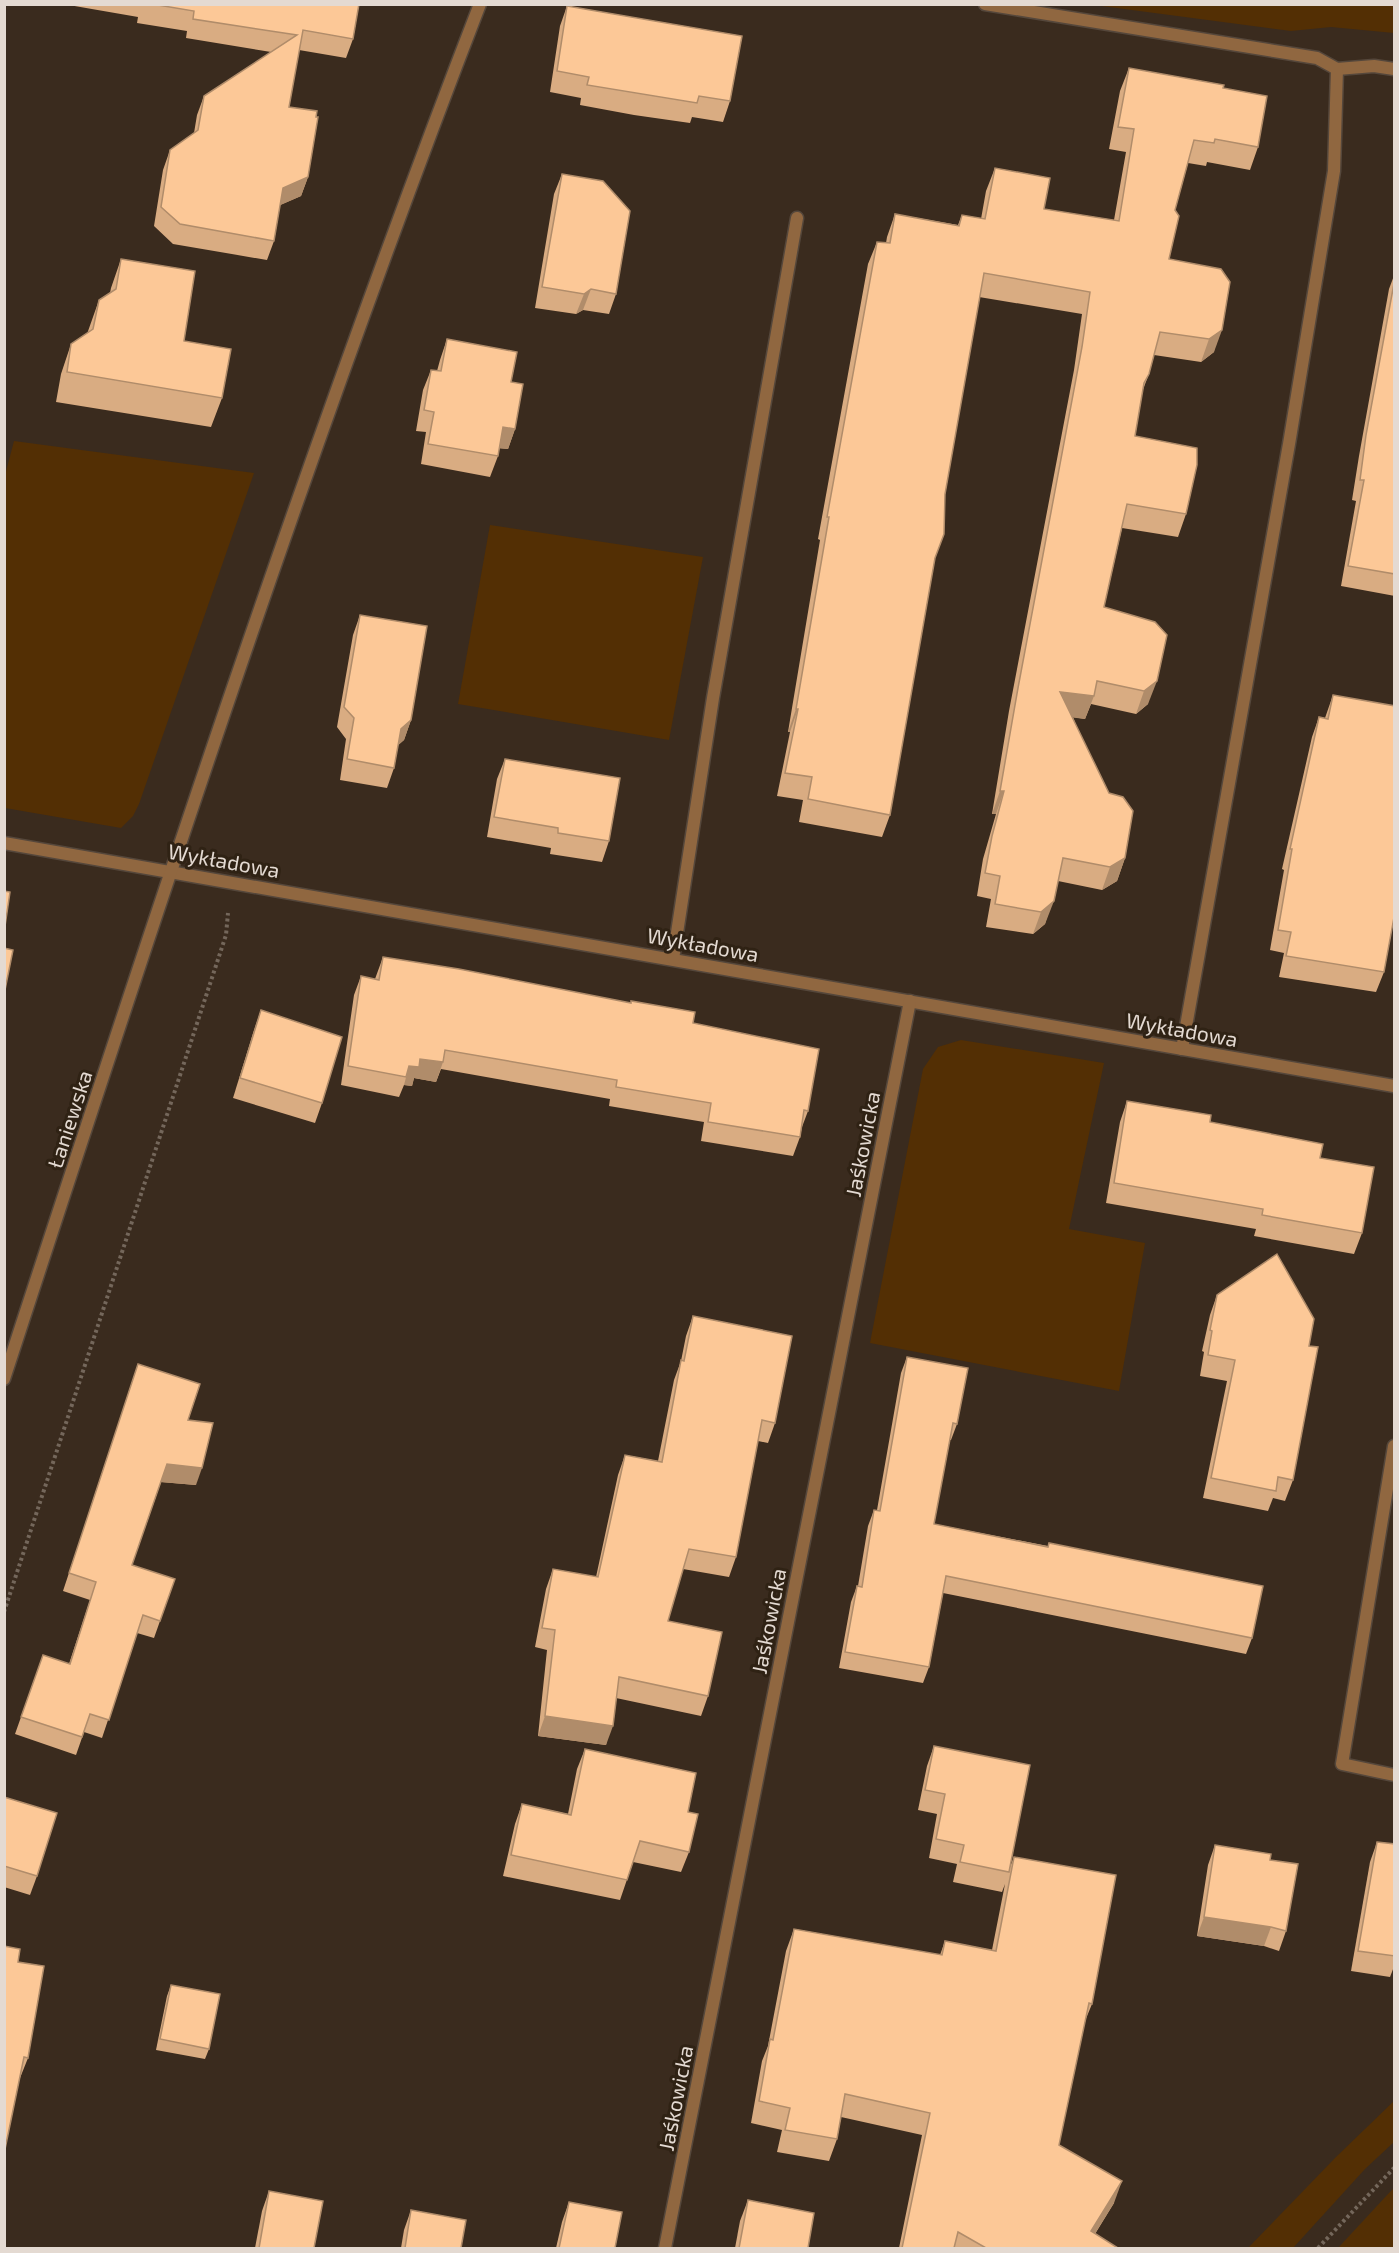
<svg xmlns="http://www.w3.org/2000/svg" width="1399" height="2253" font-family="'Exo 2',sans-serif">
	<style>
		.green { fill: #532f04 }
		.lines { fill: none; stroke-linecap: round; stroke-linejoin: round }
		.lane-casing { stroke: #55473b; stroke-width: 15 }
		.street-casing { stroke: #55473b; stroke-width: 15 }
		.path { stroke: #74675b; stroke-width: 4; stroke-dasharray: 3 3; stroke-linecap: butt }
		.lane { stroke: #906740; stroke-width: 12 }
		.street { stroke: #906740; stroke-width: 12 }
		.wall { fill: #d9ac82 }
		.shaded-wall { fill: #b08c6a }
		.building { fill: #fcc897; stroke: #b08c6a; stroke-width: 1.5 }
		.labels { text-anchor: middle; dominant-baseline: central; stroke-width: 6; stroke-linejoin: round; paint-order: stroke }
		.street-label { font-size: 21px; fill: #e4dad2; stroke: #2f2214 }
	</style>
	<rect width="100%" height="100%" fill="#3a2b1e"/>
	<g class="green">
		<path d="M 1094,5 L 1394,5 L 1394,33 L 1331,27 L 1291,31 Z"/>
		<path d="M 14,441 L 254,473 L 139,804 L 133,816 L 121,828 L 5,808 L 4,479 Z"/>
		<path d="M 490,525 L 703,557 L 669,740 L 458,704 Z"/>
		<path d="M 961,1040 L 1104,1063 L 1069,1229 L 1145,1243 L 1119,1391 L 870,1343 L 923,1069 L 938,1047 Z"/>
		<path d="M 1394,2101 L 1394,2142 L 1365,2169 L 1293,2248 L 1248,2248 L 1336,2157 Z"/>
		<path d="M 1394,2188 L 1394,2248 L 1338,2248 L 1389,2193 Z"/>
	</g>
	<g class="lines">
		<defs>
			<path id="lane" d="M 1337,69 L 1374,66 L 1394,69"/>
			<g id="street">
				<path d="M 985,4 L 1317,58 L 1337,69 L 1334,171 L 1289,444 L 1182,1049"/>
				<path d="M 4,843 L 1394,1086"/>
				<path d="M 673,959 L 713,698 L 797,218"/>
				<path d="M 4,1379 C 154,918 305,457 480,4"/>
				<path d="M 1394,1446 L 1342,1764 L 1394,1775"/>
				<path d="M 665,2248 L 910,1001"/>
			</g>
		</defs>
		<use href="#lane" class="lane-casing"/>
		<use href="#street" class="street-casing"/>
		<g class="path">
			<path d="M 4,1612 L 226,935 L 228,913"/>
			<path d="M 1318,2248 L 1394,2168"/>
		</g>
		<use href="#lane" class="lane"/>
		<use href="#street" class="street"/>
	</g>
	<g class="wall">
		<path d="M 63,4 L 359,4 L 353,39 L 346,58 L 299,50 L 289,107 L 308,177 L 301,196 L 280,205 L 274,241 L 267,260 L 173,244 L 154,226 L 163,170 L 170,150 L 194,133 L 197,115 L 204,96 L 271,52 L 186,38 L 187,31 L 137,23 L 138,17 Z"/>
		<path d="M 567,6 L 730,101 L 723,122 L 692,117 L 690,123 L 634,115 L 580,105 L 581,98 L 550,92 L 560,26 Z"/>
		<path d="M 1129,68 L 1223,88 L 1258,147 L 1250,170 L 1207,162 L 1206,166 L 1188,163 L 1175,210 L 1169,259 L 1221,269 L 1214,352 L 1201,362 L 1154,355 L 1149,374 L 1142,392 L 1135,436 L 1186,514 L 1178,537 L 1122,528 L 1104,607 L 1155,622 L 1148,704 L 1136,714 L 1091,704 L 1085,719 L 1073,717 L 1125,858 L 1117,881 L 1102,890 L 1058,881 L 1045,924 L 1033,934 L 986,927 L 991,899 L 977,896 L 983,859 L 996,814 L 992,814 L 1009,711 L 1074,370 L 1082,314 L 979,297 L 890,815 L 882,837 L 799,822 L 803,800 L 777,796 L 790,732 L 788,732 L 820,540 L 818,539 L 868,264 L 877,242 L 886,243 L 887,237 L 895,214 L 958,225 L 962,215 L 981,219 L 986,191 L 995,168 L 1044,209 L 1114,220 L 1126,152 L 1109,149 L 1120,91 Z"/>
		<path d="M 562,174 L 616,294 L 609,314 L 583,310 L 576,314 L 535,308 L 554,194 Z"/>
		<path d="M 121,259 L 184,341 L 222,398 L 211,427 L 56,402 L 61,374 L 71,344 L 87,334 L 99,300 L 110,293 L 111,288 Z"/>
		<path d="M 1395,273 L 1395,596 L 1341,586 L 1356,501 L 1352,500 L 1359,456 L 1389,289 Z"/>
		<path d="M 447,339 L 511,382 L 515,429 L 508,449 L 499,448 L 498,456 L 490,477 L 421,464 L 426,432 L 416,431 L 423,390 L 431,370 L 437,371 L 440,360 Z"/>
		<path d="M 360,615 L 411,720 L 404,740 L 398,745 L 394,768 L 387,788 L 340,780 L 346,739 L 337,727 L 353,635 Z"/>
		<path d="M 1333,695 L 1384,972 L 1376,992 L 1279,977 L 1284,953 L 1270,950 L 1284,870 L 1282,869 L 1312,737 L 1319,717 L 1325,718 Z"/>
		<path d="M 505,759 L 609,841 L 602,862 L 550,854 L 551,848 L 487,837 L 497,779 Z"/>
		<path d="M 383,957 L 693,1023 L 808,1111 L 802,1127 L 800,1137 L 793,1156 L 701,1141 L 704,1122 L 609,1106 L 610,1099 L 441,1069 L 436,1082 L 414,1078 L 412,1086 L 404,1085 L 399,1097 L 341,1085 L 354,995 L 361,976 L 375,979 Z"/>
		<path d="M 261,1010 L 322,1103 L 315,1123 L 233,1098 L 254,1030 Z"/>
		<path d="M 1127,1101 L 1210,1122 L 1320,1158 L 1362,1233 L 1354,1254 L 1254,1236 L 1256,1229 L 1106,1203 L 1120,1122 Z"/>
		<path d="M 1217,1295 L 1309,1346 L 1293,1480 L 1285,1501 L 1273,1498 L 1268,1511 L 1203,1498 L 1227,1381 L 1200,1376 L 1204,1352 L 1202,1351 L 1210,1315 Z"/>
		<path d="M 693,1316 L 775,1423 L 768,1443 L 758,1441 L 736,1557 L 729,1577 L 683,1569 L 668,1621 L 708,1696 L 701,1716 L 616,1698 L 606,1745 L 538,1736 L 547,1650 L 535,1647 L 546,1589 L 553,1569 L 596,1577 L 618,1475 L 625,1455 L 658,1461 L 674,1380 L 681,1361 L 686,1336 Z"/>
		<path d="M 907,1357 L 957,1424 L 951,1440 L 949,1440 L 934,1524 L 1048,1546 L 1049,1543 L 1252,1638 L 1246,1654 L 943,1593 L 929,1667 L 923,1683 L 839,1668 L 851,1602 L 857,1586 L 858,1586 L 868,1526 L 874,1510 L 877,1510 L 901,1373 Z"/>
		<path d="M 138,1364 L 188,1420 L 196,1485 L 161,1482 L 132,1565 L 160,1621 L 154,1638 L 137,1633 L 102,1738 L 84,1732 L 76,1755 L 15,1734 L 43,1655 L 69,1664 L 90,1600 L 63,1591 Z"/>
		<path d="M 934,1746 L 1010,1867 L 1014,1857 L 1092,2004 L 1085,2021 L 1059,2145 L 1114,2203 L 1095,2234 L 1118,2248 L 899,2248 L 922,2135 L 841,2117 L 837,2139 L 829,2161 L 777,2152 L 782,2130 L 751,2123 L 762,2061 L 768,2046 L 786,1951 L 794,1929 L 940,1955 L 945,1941 L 992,1950 L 1005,1884 L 1002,1892 L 953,1882 L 957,1864 L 929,1858 L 937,1814 L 918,1810 L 927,1766 Z"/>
		<path d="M 585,1749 L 688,1812 L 689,1852 L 681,1872 L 633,1862 L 620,1900 L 503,1876 L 515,1824 L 522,1804 L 568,1814 L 577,1769 Z"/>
		<path d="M 4,1797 L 37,1876 L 30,1895 L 4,1887 Z"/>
		<path d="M 1377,1842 L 1395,1844 L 1395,1964 L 1390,1977 L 1351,1971 L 1370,1862 Z"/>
		<path d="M 1215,1845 L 1270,1860 L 1286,1931 L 1279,1951 L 1264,1946 L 1197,1936 L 1208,1865 Z"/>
		<path d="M 18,1962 L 28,2058 L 20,2078 Z"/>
		<path d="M 171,1985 L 209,2049 L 205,2059 L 156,2050 L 167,1996 Z"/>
		<path d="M 269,2191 L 314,2248 L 255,2248 L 262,2211 Z"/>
		<path d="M 748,2200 L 808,2248 L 735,2248 L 740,2221 Z"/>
		<path d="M 569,2202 L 615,2248 L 556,2248 L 562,2222 Z"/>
		<path d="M 411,2210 L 461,2248 L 401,2248 L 404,2230 Z"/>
	</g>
	<g class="shaded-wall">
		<path d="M 308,177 L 301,196 L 276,207 L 283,188 Z"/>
		<path d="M 591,289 L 583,310 L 576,314 L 584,294 Z"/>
		<path d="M 1222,330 L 1214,352 L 1201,362 L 1209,339 Z"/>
		<path d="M 503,427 L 515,429 L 508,449 L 495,448 Z"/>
		<path d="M 1157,681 L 1148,704 L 1136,714 L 1144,691 Z"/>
		<path d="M 1060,692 L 1094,696 L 1085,719 L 1052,715 Z"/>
		<path d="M 796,709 L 798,709 L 790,732 L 788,732 Z"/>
		<path d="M 411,720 L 404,740 L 394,749 L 401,729 Z"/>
		<path d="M 1000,791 L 1004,791 L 996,814 L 992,814 Z"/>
		<path d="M 1125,858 L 1117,881 L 1102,890 L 1110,867 Z"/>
		<path d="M 1054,901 L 1045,924 L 1033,934 L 1041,912 Z"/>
		<path d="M 420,1059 L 443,1062 L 436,1082 L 414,1078 L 412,1086 L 404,1085 L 409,1066 Z"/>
		<path d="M 167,1464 L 202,1468 L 196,1485 L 160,1482 Z"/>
		<path d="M 545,1716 L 613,1726 L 606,1745 L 538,1736 Z"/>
		<path d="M 1204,1917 L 1271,1927 L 1264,1946 L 1197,1936 Z"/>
		<path d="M 1122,2181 L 1114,2203 L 1086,2248 L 1091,2231 Z"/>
	</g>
	<g class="building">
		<path d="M 152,4 L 359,4 L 353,39 L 303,30 L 289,107 L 317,111 L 316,117 L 318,117 L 308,177 L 283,188 L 274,241 L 180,224 L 161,207 L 170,150 L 198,130 L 204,96 L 297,35 L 193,19 L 194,11 Z"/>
		<path d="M 567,6 L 742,36 L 730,101 L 699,96 L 697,103 L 587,85 L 589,77 L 557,71 Z"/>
		<path d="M 1129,68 L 1224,85 L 1223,88 L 1267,96 L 1258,147 L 1215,139 L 1214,143 L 1194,140 L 1175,210 L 1179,216 L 1169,259 L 1221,269 L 1230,282 L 1222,330 L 1209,339 L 1160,332 L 1149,374 L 1144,383 L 1135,436 L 1197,448 L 1197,465 L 1186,514 L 1127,504 L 1104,607 L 1155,622 L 1167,635 L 1157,681 L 1144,691 L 1097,681 L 1094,696 L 1060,692 L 1109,793 L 1123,797 L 1133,811 L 1125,858 L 1110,867 L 1063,858 L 1054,901 L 1041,912 L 995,904 L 1000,876 L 985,873 L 992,836 L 1004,791 L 1000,791 L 1018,688 L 1082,347 L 1090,292 L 984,273 L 945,494 L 944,534 L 935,558 L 890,815 L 808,799 L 812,777 L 785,773 L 798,709 L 796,709 L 829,517 L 827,517 L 877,242 L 890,243 L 895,214 L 959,226 L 962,215 L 985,219 L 995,168 L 1050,178 L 1044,209 L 1119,221 L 1134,129 L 1118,127 Z"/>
		<path d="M 562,174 L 603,181 L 630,211 L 616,294 L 591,289 L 584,294 L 542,287 Z"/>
		<path d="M 121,259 L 195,271 L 184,341 L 231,349 L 222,398 L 67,372 L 71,344 L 93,329 L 99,300 L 116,289 Z"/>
		<path d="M 1395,278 L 1395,574 L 1348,566 L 1364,480 L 1360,480 L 1366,435 Z"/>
		<path d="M 447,339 L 517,352 L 511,382 L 523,384 L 515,429 L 503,427 L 498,456 L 428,444 L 434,412 L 424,410 L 431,370 L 441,371 Z"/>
		<path d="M 360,615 L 427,626 L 411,720 L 401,729 L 394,768 L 347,759 L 354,718 L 344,707 Z"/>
		<path d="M 1333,695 L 1395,706 L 1395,912 L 1384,972 L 1286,956 L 1291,932 L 1278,930 L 1292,849 L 1290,849 L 1319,717 L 1328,719 Z"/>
		<path d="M 505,759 L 620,778 L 609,841 L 558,833 L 558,828 L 494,817 Z"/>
		<path d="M 4,891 L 10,892 L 4,933 Z"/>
		<path d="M 4,948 L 13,950 L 5,990 L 4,989 Z"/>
		<path d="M 383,957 L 459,969 L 631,1003 L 631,1001 L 695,1012 L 693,1023 L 819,1049 L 808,1111 L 804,1110 L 800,1137 L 708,1122 L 711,1103 L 616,1087 L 617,1080 L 445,1050 L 443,1062 L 420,1059 L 419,1067 L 409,1066 L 406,1077 L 348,1066 L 361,976 L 379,980 Z"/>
		<path d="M 261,1010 L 342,1037 L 322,1103 L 240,1078 Z"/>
		<path d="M 1127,1101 L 1211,1115 L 1210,1122 L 1323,1144 L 1320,1158 L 1374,1167 L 1362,1233 L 1262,1215 L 1263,1209 L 1114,1183 Z"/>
		<path d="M 1277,1254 L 1314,1319 L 1309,1346 L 1318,1347 L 1293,1480 L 1278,1477 L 1276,1491 L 1211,1478 L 1235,1360 L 1208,1355 L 1212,1331 L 1210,1330 L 1217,1295 Z"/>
		<path d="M 693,1316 L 792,1336 L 775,1423 L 762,1420 L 736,1557 L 689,1549 L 668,1621 L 722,1632 L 708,1696 L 619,1677 L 613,1726 L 545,1716 L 555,1630 L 542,1628 L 553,1569 L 598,1577 L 625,1455 L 662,1462 L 681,1360 L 684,1361 Z"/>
		<path d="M 907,1357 L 968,1368 L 957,1424 L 953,1423 L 934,1524 L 1048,1547 L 1049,1543 L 1263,1586 L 1252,1638 L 946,1576 L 929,1667 L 845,1652 L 857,1586 L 862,1587 L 874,1510 L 880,1511 Z"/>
		<path d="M 138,1364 L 200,1384 L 188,1420 L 213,1423 L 202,1468 L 167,1464 L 132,1565 L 175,1579 L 160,1621 L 143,1615 L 109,1720 L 90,1714 L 82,1737 L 21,1717 L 43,1655 L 70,1664 L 96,1582 L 69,1573 Z"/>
		<path d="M 934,1746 L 1030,1765 L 1009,1872 L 960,1862 L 964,1845 L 936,1839 L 945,1794 L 925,1790 Z"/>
		<path d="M 585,1749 L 696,1773 L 688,1812 L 698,1814 L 689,1852 L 640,1841 L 627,1880 L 511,1855 L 522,1804 L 571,1815 Z"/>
		<path d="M 4,1797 L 57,1813 L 37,1876 L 4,1866 Z"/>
		<path d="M 1377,1842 L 1395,1844 L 1395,1956 L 1358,1951 Z"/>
		<path d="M 1215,1845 L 1271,1854 L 1270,1860 L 1298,1864 L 1286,1931 L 1271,1927 L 1204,1917 Z"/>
		<path d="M 1014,1857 L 1116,1875 L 1092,2004 L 1089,2003 L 1059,2145 L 1122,2181 L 1091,2231 L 1118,2248 L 986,2248 L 958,2232 L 954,2248 L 902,2248 L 930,2113 L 845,2094 L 837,2139 L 785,2130 L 790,2108 L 759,2101 L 770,2039 L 773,2040 L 794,1929 L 942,1955 L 945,1941 L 996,1951 Z"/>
		<path d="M 4,1946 L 20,1949 L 18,1962 L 44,1966 L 28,2058 L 24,2057 L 4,2154 Z"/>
		<path d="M 171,1985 L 220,1994 L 209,2049 L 160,2039 Z"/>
		<path d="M 269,2191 L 323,2201 L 314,2248 L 259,2248 Z"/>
		<path d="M 748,2200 L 814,2213 L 808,2248 L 739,2248 Z"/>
		<path d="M 569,2202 L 622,2212 L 615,2248 L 559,2248 Z"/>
		<path d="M 411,2210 L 466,2220 L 461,2248 L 405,2248 Z"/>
	</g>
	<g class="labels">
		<g class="street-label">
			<text transform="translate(224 860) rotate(10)">Wykładowa</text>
			<text transform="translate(703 944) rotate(10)">Wykładowa</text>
			<text transform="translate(1182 1029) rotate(10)">Wykładowa</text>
			<text transform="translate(69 1119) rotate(-72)">Łaniewska</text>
			<text transform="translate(862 1144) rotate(-79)">Jaśkowicka</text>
			<text transform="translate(768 1621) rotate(-79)">Jaśkowicka</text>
			<text transform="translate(675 2098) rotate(-79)">Jaśkowicka</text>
		</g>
	</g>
	<rect width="1399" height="2253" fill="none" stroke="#e4dad2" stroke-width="12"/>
</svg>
